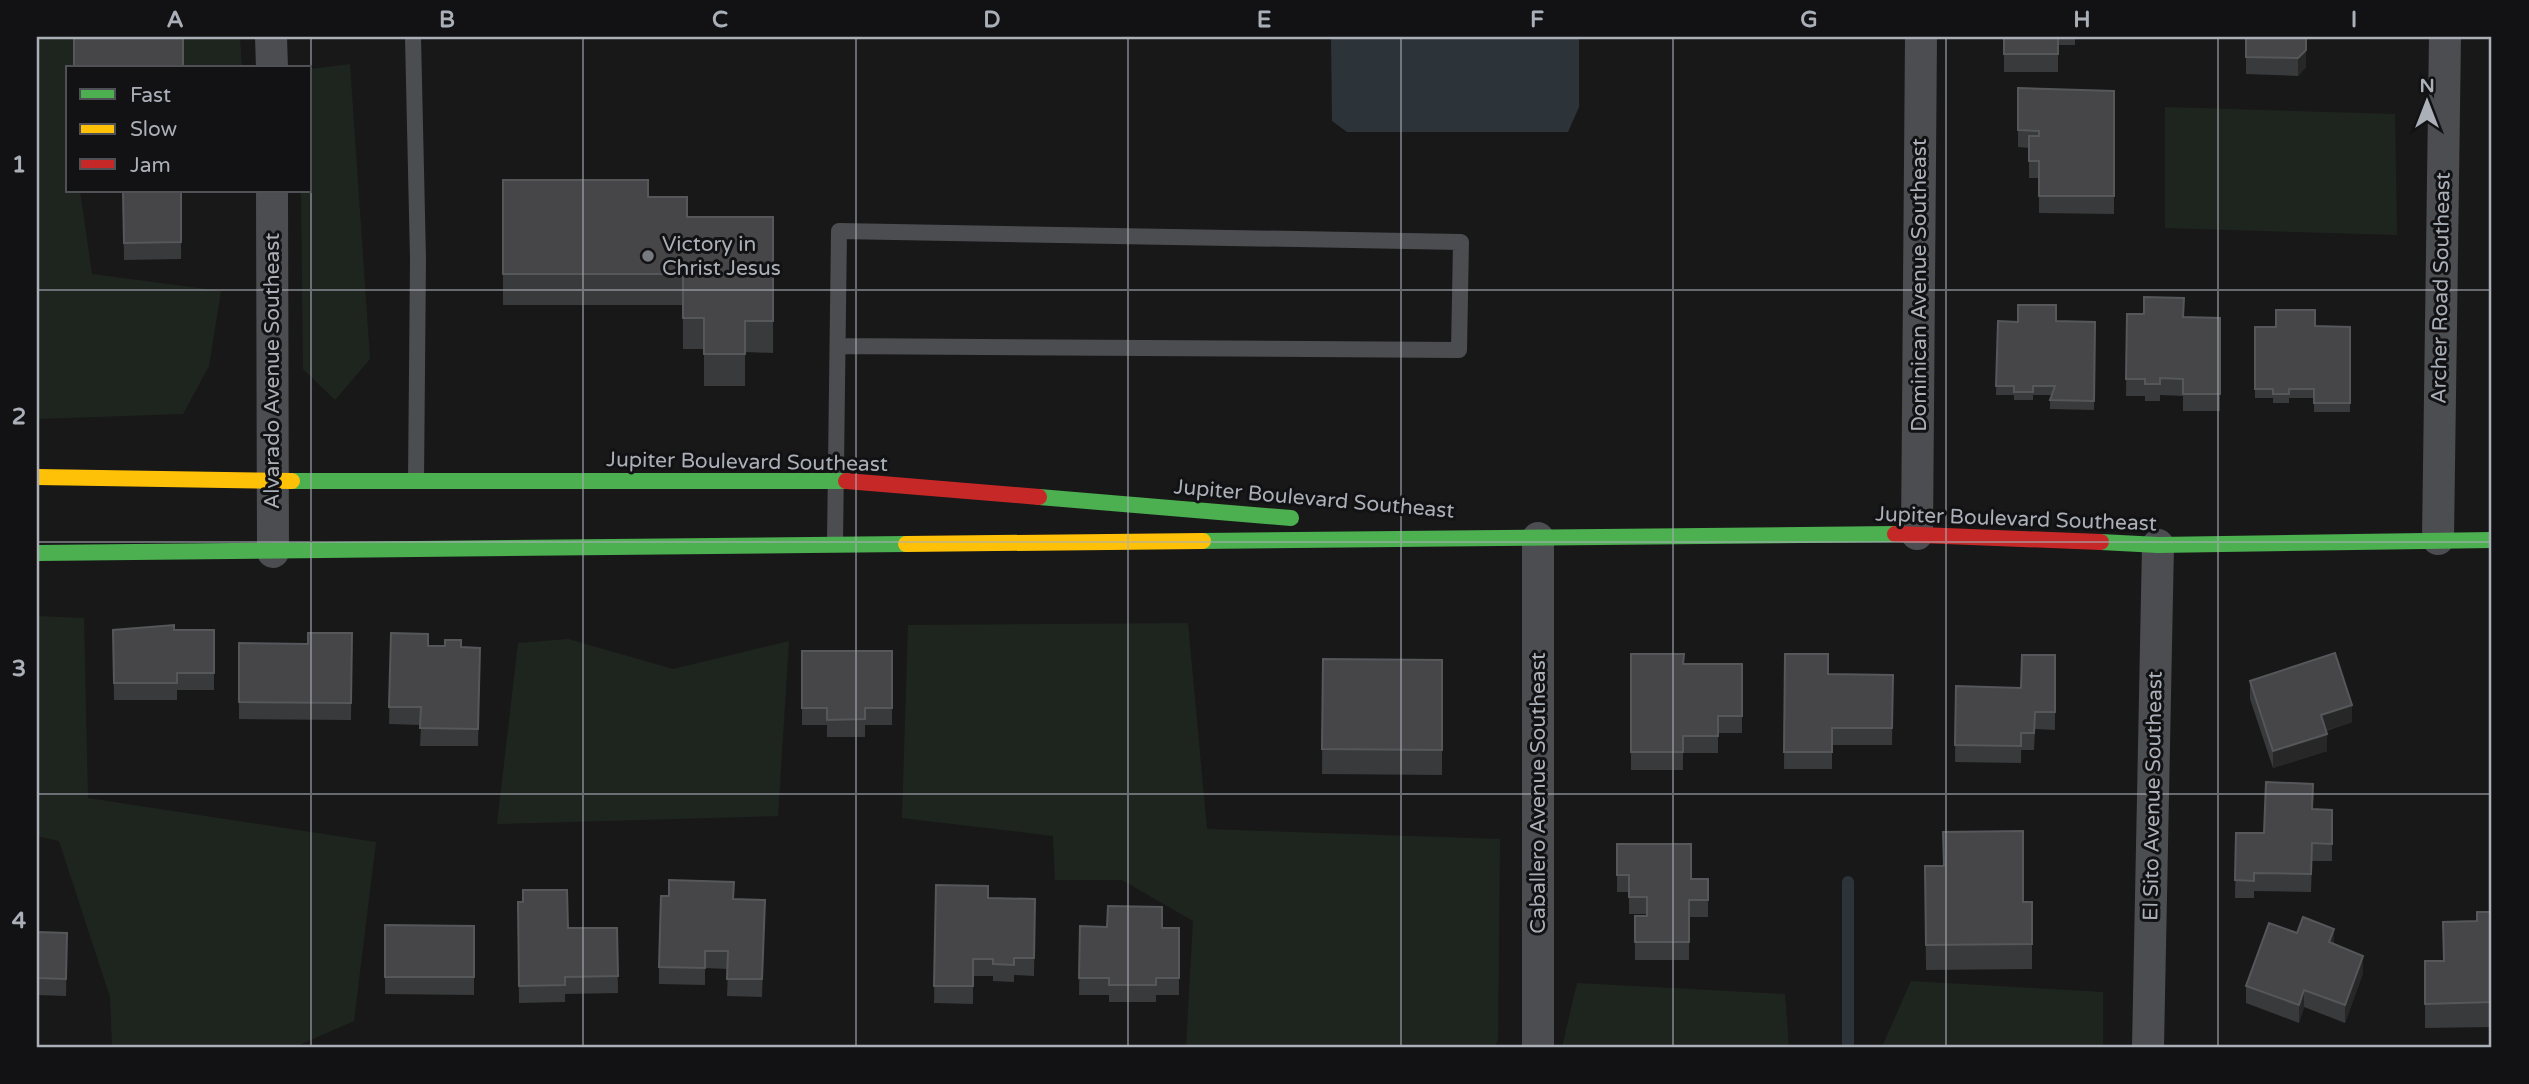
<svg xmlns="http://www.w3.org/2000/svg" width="2529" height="1084" font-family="'Varela Round',sans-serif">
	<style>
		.green { fill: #1e251f }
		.water { fill: #2c3339 }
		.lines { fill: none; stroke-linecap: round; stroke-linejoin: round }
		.stream { stroke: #2c3339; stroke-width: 12 }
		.lane { stroke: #4c4d51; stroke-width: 16 }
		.street { stroke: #4c4d51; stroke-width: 32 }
		.fast { stroke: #4caf50; stroke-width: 16 }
		.slow { stroke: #ffc107; stroke-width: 16 }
		.jam { stroke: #c62828; stroke-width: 16 }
		.wall { fill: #393a3b }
		.shaded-wall { fill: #272728 }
		.building { fill: #464649; stroke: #55575a; stroke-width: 2 }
		.grid { fill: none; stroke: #aaafb8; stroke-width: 2; stroke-opacity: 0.55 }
		.poi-dot { fill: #777a80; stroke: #121214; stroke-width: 2.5 }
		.labels { text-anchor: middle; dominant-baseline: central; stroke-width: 6; stroke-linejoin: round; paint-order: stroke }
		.poi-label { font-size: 21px; fill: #aaafb8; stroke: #121214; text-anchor: start }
		.street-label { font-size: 21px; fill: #aaafb8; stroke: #121214 }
		.neatline { fill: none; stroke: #aaafb8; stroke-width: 2.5 }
		.grid-label { font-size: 23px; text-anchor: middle; font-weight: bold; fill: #aaafb8 }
	</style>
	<rect width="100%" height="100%" fill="#181818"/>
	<g class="green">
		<path d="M 37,37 L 240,37 L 242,68 L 68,68 L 68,191 L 80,191 L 92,274 L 221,291 L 209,366 L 183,414 L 37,419 Z"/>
		<path d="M 350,64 L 370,359 L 335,400 L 303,369 L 301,191 L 310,191 L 310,69 Z"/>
		<path d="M 2165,107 L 2395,114 L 2397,235 L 2165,228 Z"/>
		<path d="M 37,616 L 84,618 L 88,798 L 376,842 L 354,1021 L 297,1046 L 112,1047 L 110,997 L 59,841 L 37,836 Z"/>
		<path d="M 1188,623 L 1207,829 L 1500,839 L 1498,1039 L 1495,1047 L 1186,1047 L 1193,921 L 1122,880 L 1055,880 L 1053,836 L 902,818 L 908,625 Z"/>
		<path d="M 568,639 L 673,669 L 789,641 L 778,816 L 497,824 L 518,643 Z"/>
		<path d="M 1911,981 L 2103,992 L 2103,1047 L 1882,1047 Z"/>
		<path d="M 1577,983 L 1785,994 L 1789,1047 L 1562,1047 Z"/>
	</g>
	<path class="water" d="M 1331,37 L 1579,37 L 1579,107 L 1568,132 L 1347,132 L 1332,121 Z"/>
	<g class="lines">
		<path class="stream" d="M 1848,1047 L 1848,882"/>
		<g class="lane">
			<path d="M 413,37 L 418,259 L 416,481"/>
			<path d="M 835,543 L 839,231 L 1461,242 L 1459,350 L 838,346"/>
		</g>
		<g class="street">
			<path d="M 271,37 L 272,68"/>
			<path d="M 272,191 L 273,552"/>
			<path d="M 1917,534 L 1921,37"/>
			<path d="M 1538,538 L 1538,1047"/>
			<path d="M 2438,539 L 2445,37"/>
			<path d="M 2148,1047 L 2158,545"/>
		</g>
		<g class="fast">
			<path d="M 292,481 L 846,481"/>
			<path d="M 1039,497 L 1291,518"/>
			<path d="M 1203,541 L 1895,534"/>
			<path d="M 2101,542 L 2158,545 L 2492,540"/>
			<path d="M 37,553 L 906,544"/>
		</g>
		<g class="slow">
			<path d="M 37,477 L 292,481"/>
			<path d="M 906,544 L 1203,541"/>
		</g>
		<g class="jam">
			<path d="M 846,481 L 1039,497"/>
			<path d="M 1895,534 L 2101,542"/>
		</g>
	</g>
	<g class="wall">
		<path d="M 2004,37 L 2075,37 L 2075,45 L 2058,45 L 2058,72 L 2004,72 Z"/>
		<path d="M 2246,37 L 2306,37 L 2306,67 L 2298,76 L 2246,74 Z"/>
		<path d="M 2018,88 L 2114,91 L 2114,214 L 2039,213 L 2039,178 L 2029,178 L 2029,148 L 2018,147 Z"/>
		<path d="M 503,180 L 648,197 L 687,217 L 773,217 L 773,353 L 745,352 L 745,386 L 704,386 L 704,349 L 683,349 L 683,305 L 503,305 Z"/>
		<path d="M 123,191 L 192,191 L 192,192 L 181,192 L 181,259 L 124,260 Z"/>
		<path d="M 2127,314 L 2220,318 L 2220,411 L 2183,411 L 2183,396 L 2160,395 L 2160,401 L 2145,401 L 2145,396 L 2126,396 Z"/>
		<path d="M 1998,321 L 2095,322 L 2094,410 L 2050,409 L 2050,400 L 2052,395 L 2033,395 L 2033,400 L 2014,400 L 2014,395 L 1996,395 Z"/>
		<path d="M 2315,326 L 2350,327 L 2350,412 L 2314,412 L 2314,398 L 2289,398 L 2289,403 L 2273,403 L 2273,398 L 2255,398 L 2255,327 Z"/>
		<path d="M 113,630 L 214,630 L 214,690 L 177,690 L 177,700 L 114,700 Z"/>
		<path d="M 352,633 L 351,720 L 239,719 L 239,643 L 308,644 Z"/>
		<path d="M 391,633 L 428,646 L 480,648 L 478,746 L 420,746 L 421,725 L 389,724 Z"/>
		<path d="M 802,651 L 892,651 L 892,725 L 865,725 L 865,737 L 827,737 L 827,725 L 802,725 Z"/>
		<path d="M 1631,654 L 1684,664 L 1742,664 L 1742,733 L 1718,733 L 1718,753 L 1683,753 L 1683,770 L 1631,770 Z"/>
		<path d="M 1785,654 L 1828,674 L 1893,675 L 1892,745 L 1832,745 L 1832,769 L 1784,769 Z"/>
		<path d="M 2055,655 L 2055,730 L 2035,729 L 2034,750 L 2021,750 L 2021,763 L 1955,762 L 1956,686 L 2021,688 Z"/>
		<path d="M 1323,659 L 1442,660 L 1442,775 L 1322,774 Z"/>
		<path d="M 2250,681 L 2352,722 L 2326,731 L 2327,751 L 2273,768 L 2250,699 Z"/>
		<path d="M 2313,809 L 2332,810 L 2332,861 L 2312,861 L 2311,892 L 2254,891 L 2254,898 L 2235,898 L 2236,833 L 2264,833 Z"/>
		<path d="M 1617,844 L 1691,879 L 1708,879 L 1708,917 L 1689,917 L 1689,960 L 1635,960 L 1635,916 L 1647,916 L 1647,914 L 1629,914 L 1629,892 L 1617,892 Z"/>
		<path d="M 1925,866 L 1944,866 L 2023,902 L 2032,902 L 2032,969 L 1926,970 Z"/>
		<path d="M 936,885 L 988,898 L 1035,899 L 1034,976 L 1014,975 L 1014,982 L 993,981 L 993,976 L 973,976 L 973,1004 L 934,1003 Z"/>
		<path d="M 734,899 L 765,900 L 762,997 L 727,996 L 728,969 L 705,968 L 705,985 L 659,984 L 659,967 Z"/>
		<path d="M 518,902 L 568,928 L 617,928 L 618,993 L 565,994 L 565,1002 L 519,1003 Z"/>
		<path d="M 2492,912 L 2492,1027 L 2425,1028 L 2425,961 L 2444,961 L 2477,921 Z"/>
		<path d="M 385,925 L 474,926 L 474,995 L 385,994 Z"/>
		<path d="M 1080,926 L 1179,928 L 1179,995 L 1156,995 L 1156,1002 L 1109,1002 L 1109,995 L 1079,995 Z"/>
		<path d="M 37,932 L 67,933 L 66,996 L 37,995 Z"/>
		<path d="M 2297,933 L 2363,973 L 2345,1023 L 2304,1007 L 2299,1023 L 2246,1003 L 2246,986 Z"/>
	</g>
	<g class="shaded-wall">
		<path d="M 2306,50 L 2306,67 L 2298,76 L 2298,58 Z"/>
		<path d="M 2352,705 L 2352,722 L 2321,732 L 2321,715 Z"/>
		<path d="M 2327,734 L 2327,751 L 2273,768 L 2273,751 Z"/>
		<path d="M 2334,929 L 2334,946 L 2329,942 Z"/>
		<path d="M 2363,956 L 2363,973 L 2345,1023 L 2345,1005 Z"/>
		<path d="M 2304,990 L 2304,1007 L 2299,1023 L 2299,1005 Z"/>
	</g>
	<g class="building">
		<rect x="74" y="37" width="109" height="31"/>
		<rect x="2004" y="37" width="54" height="17"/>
		<path d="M 2246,37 L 2306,37 L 2306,50 L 2298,58 L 2246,57 Z"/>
		<path d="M 2018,88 L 2114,91 L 2114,196 L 2039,196 L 2039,161 L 2029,161 L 2029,136 L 2039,136 L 2039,131 L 2018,130 Z"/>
		<path d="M 503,180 L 648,180 L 648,197 L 687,197 L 687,217 L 773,217 L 773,321 L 745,321 L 745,354 L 704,354 L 704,318 L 683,318 L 683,274 L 503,274 Z"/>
		<path d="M 123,191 L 181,191 L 181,242 L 124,243 Z"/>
		<path d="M 2144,297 L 2184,298 L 2183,317 L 2220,318 L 2220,394 L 2183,394 L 2183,379 L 2160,378 L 2160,384 L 2145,384 L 2145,379 L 2126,379 L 2127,314 L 2144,314 Z"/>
		<path d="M 2018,305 L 2056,305 L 2056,321 L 2095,322 L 2094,401 L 2050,400 L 2055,386 L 2033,386 L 2033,392 L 2014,392 L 2014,386 L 1996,386 L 1998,321 L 2018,322 Z"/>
		<path d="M 2276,310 L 2315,310 L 2315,326 L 2350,327 L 2350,403 L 2314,403 L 2314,389 L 2289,389 L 2289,394 L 2273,394 L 2273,389 L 2255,389 L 2255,327 L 2276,327 Z"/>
		<path d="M 174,625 L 174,630 L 214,630 L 214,673 L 177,673 L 177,683 L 114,683 L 113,630 Z"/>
		<path d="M 308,633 L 352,633 L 351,703 L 239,702 L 239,643 L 308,644 Z"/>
		<path d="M 391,633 L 428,634 L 428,646 L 445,646 L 445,640 L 461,640 L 461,647 L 480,648 L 478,729 L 420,728 L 421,707 L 389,707 Z"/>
		<path d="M 802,651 L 892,651 L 892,708 L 865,708 L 865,719 L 827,720 L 827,708 L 802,708 Z"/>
		<path d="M 2335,653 L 2352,705 L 2321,715 L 2327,734 L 2273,751 L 2250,681 Z"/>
		<path d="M 1631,654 L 1684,654 L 1683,664 L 1742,664 L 1742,716 L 1718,716 L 1718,736 L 1683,736 L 1683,752 L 1631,752 Z"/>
		<path d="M 1785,654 L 1828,654 L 1828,674 L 1893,675 L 1892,728 L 1832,728 L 1832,752 L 1784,752 Z"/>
		<path d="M 2022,655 L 2055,655 L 2055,712 L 2035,712 L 2034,733 L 2021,733 L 2021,746 L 1955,745 L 1956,686 L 2021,688 Z"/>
		<path d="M 1323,659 L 1442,660 L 1442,750 L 1322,749 Z"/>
		<path d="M 2266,782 L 2313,784 L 2312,809 L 2332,810 L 2332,844 L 2312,843 L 2311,874 L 2254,873 L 2254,881 L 2235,880 L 2236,833 L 2264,833 Z"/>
		<path d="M 2023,831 L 2023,902 L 2032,902 L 2032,944 L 1926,945 L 1925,866 L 1944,866 L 1943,832 Z"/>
		<path d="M 1617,844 L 1691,844 L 1691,879 L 1708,879 L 1708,900 L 1689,900 L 1689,942 L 1635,942 L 1635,916 L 1647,916 L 1647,897 L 1629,897 L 1629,875 L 1617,875 Z"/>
		<path d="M 669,880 L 734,882 L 733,899 L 765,900 L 762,979 L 727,979 L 728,951 L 705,951 L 705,968 L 659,967 L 661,896 L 669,896 Z"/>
		<path d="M 936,885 L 988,886 L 988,898 L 1035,899 L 1034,958 L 1014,958 L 1014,965 L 993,964 L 993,959 L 973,959 L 973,986 L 934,986 Z"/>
		<path d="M 523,890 L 567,890 L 568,928 L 617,928 L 618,976 L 565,977 L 565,985 L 519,986 L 518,902 L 523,902 Z"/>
		<path d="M 1108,906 L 1162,907 L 1162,928 L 1179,928 L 1179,978 L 1156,978 L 1156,985 L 1109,985 L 1109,978 L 1079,978 L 1080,926 L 1107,927 Z"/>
		<path d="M 2477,912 L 2492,912 L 2492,1002 L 2425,1004 L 2425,961 L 2444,961 L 2443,922 L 2477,921 Z"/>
		<path d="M 2303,917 L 2334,929 L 2329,942 L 2363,956 L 2345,1005 L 2304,990 L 2299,1005 L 2246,986 L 2269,923 L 2297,933 Z"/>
		<path d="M 385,925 L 474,926 L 474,977 L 385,977 Z"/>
		<path d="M 37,932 L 67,933 L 66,979 L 37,978 Z"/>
	</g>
	<path class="grid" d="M 311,37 L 311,1047M 583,37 L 583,1047M 856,37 L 856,1047M 1128,37 L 1128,1047M 1401,37 L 1401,1047M 1673,37 L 1673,1047M 1946,37 L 1946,1047M 2218,37 L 2218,1047M 37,290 L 2492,290M 37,542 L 2492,542M 37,794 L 2492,794"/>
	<circle class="poi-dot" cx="648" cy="256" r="7"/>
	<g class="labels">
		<g class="poi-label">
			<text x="662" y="244">Victory in<tspan x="662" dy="24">Christ Jesus</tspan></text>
		</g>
		<g class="street-label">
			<text transform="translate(1919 285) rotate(-90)">Dominican Avenue Southeast</text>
			<text transform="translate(2441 288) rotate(-89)">Archer Road Southeast</text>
			<text transform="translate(272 371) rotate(-90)">Alvarado Avenue Southeast</text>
			<text transform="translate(747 462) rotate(1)">Jupiter Boulevard Southeast</text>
			<text transform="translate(1314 499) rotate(5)">Jupiter Boulevard Southeast</text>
			<text transform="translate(2016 519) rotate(2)">Jupiter Boulevard Southeast</text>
			<text transform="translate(1538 793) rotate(-90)">Caballero Avenue Southeast</text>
			<text transform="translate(2153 796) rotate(-89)">El Sito Avenue Southeast</text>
		</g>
	</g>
	<rect width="2529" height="1084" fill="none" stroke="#121214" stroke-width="77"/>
	<rect x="66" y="66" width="245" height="126" fill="#121214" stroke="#4f5156" stroke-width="2"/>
	<rect x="80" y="89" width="35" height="10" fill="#4caf50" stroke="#4f5156" stroke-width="2"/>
	<text x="130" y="102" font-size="21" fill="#aaafb8">Fast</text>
	<rect x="80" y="124" width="35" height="10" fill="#ffc107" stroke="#4f5156" stroke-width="2"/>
	<text x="130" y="136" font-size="21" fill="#aaafb8">Slow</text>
	<rect x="80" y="159" width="35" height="10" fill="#c62828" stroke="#4f5156" stroke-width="2"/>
	<text x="130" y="172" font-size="21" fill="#aaafb8">Jam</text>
	<g transform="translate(2427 102)" stroke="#121214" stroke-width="5" paint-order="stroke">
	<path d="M0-5L12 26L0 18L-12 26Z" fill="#aaafb8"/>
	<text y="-10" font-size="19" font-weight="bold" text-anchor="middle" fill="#aaafb8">N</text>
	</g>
	<rect x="38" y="38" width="2452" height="1008" class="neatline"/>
	<g class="grid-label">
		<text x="175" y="27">A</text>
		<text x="447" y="27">B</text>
		<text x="720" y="27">C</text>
		<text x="992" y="27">D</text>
		<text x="1264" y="27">E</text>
		<text x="1537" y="27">F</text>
		<text x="1809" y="27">G</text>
		<text x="2082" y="27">H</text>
		<text x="2354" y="27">I</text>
		<text x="19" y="172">1</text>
		<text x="19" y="424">2</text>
		<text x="19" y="676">3</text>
		<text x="19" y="928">4</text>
	</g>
</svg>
